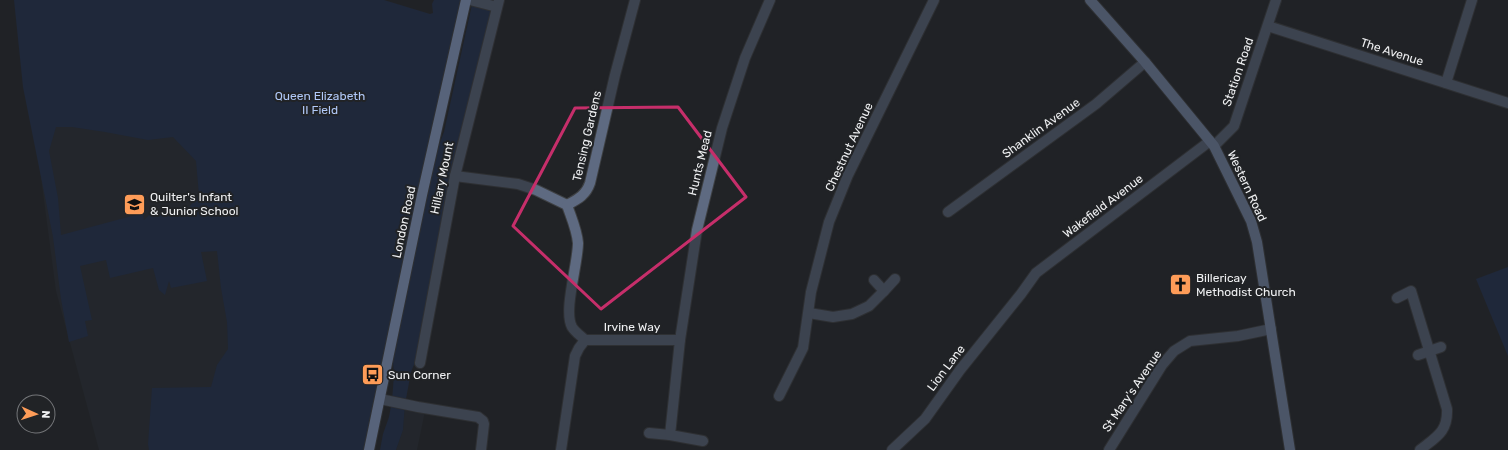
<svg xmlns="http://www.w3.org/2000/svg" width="1508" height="450" font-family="Rubik,sans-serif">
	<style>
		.built { fill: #262b33 }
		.green { fill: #1d2f53; fill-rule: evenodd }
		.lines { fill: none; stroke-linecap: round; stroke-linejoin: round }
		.street-casing { stroke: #3e4043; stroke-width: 12 }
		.secondary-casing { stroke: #3e4043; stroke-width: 12 }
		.primary-casing { stroke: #3e4043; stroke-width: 12 }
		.street { stroke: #5e6a81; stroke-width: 10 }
		.secondary { stroke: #7f92b7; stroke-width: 10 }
		.primary { stroke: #99b1e1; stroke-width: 10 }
		.marked { fill: none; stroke: #c62e6a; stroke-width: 3; stroke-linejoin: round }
		.labels { text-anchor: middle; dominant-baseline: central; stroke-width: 4; stroke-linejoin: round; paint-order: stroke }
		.street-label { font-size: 12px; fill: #eff0f2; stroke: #212326 }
		.park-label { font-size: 12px; fill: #b1c9f8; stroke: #212326 }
		.poi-label { font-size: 12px; fill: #eff0f2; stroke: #212326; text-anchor: start }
	</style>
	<rect width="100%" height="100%" fill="#212326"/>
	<g class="built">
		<path d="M 32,109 L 219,117 L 230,393 L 159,450 L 99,450 L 56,291 Z"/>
		<path d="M 405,404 L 424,408 L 424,416 L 417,450 L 396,450 L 403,430 Z"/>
	</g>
	<g class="green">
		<path d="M 14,0 L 384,0 L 430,14 L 433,13 L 432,4 L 434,0 L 466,0 L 429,170 L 444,132 L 473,0 L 499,0 L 421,347 L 411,372 L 405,404 L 403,430 L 396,450 L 380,450 L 383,434 L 389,417 L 392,401 L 394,375 L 392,347 L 365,450 L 149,450 L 148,444 L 152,388 L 211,387 L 217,365 L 228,349 L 227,322 L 221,288 L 217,251 L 201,252 L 207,281 L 171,288 L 169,281 L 165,295 L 159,290 L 153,268 L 110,278 L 106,260 L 80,266 L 92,320 L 85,321 L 88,336 L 69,342 L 61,299 L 53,237 L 23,87 ZM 56,127 L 72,127 L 105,132 L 148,140 L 173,137 L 196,161 L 199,195 L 186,211 L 168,215 L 152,212 L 144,220 L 143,213 L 61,235 L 58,198 L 49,151 Z"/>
		<path d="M 1508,267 L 1508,356 L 1476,279 Z"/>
	</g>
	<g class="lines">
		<defs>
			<g id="street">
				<path d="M 470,0 L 497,7"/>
				<path d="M 1268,26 L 1508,103"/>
				<path d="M 1446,83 L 1472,0"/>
				<path d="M 1214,146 L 1234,126 L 1276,0"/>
				<path d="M 455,176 L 518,184 L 536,190 L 567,205"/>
				<path d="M 948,212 L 1096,104 L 1145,62"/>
				<path d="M 884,291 L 895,279"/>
				<path d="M 1397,298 L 1411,291 L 1447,409 C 1448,432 1436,437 1420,450"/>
				<path d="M 809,313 L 833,317 L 852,314 L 869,306 L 884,291 L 874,280"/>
				<path d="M 585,340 L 680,340"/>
				<path d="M 1418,355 L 1441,347"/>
				<path d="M 420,363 L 455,176 L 499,0"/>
				<path d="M 779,396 L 803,348 L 811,292 L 829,222 L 848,175 L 934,0"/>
				<path d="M 380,399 L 418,407 L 478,417 L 483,421 L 484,424 L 481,450"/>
				<path d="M 649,433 L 670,435"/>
				<path d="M 703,441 L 670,435 L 680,340 L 697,230 L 722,128 L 745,58 L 770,0"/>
				<path d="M 561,450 L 575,356 L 579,348 L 585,340 C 581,336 575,332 572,327 C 563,311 578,264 578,243 C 577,230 571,217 567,205 C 578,199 586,195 590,183 L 615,75 L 635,0"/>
				<path d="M 892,450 L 925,419 L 960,370 L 1021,294 L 1036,273 L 1210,141"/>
				<path d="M 1109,450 L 1162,365 L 1174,351 L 1190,341 L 1238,336 L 1271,329"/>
			</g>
			<path id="secondary" d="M 1090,0 L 1145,62 L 1214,146 L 1251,221 L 1257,242 L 1290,450"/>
			<path id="primary" d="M 369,450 L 422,195 L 466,0"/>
		</defs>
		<use href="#street" class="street-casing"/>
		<use href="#secondary" class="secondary-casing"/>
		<use href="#primary" class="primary-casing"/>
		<use href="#street" class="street"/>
		<use href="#secondary" class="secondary"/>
		<use href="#primary" class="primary"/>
	</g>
	<path d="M0 0H1508V450H0ZM 678,107 L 746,197 L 601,309 L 513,226 L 575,108 Z" fill="#212326" fill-opacity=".55" fill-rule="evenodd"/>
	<path class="marked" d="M 678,107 L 746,197 L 601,309 L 513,226 L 575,108 Z"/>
	<defs>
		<symbol id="school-square" viewBox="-11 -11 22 22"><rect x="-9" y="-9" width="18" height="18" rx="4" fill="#fe9c58" stroke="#212326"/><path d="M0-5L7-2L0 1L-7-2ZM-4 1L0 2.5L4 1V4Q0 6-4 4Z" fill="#111"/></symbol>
		<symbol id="church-square" viewBox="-11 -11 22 22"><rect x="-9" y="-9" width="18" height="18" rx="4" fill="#fe9c58" stroke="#212326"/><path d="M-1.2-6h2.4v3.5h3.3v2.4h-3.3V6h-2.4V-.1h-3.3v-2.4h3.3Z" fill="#111"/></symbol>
		<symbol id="bus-square" viewBox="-11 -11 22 22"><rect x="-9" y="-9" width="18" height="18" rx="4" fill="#fe9c58" stroke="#212326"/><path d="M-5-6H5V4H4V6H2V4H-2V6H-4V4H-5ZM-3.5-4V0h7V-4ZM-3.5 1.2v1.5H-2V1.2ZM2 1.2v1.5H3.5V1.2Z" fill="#111"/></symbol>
	</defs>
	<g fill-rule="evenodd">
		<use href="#school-square" x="122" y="192" width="25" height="25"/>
		<use href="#church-square" x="1168" y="272" width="25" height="25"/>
		<use href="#bus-square" x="360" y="362" width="25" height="25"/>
	</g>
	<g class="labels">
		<g class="street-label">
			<text transform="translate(1392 52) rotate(18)">The Avenue</text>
			<text transform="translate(1238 72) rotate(-71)">Station Road</text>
			<text transform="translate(1041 128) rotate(-36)">Shanklin Avenue</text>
			<text transform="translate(587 136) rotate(-77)">Tensing Gardens</text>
			<text transform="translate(849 147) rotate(-65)">Chestnut Avenue</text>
			<text transform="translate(700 163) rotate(-76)">Hunts Mead</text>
			<text transform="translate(442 178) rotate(-78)">Hillary Mount</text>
			<text transform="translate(1247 186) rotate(65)">Western Road</text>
			<text transform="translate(1103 206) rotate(-37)">Wakefield Avenue</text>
			<text transform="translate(404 222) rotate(-78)">London Road</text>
			<text x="632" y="327">Irvine Way</text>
			<text transform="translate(946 368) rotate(-53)">Lion Lane</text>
			<text transform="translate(1132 391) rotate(-56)">St Mary's Avenue</text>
		</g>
		<g class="park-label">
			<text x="320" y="96">Queen Elizabeth<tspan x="320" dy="14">II Field</tspan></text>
		</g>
		<g class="poi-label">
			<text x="150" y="197">Quilter's Infant<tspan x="150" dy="14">&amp; Junior School</tspan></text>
			<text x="1196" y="278">Billericay<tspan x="1196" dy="14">Methodist Church</tspan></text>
			<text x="388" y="375">Sun Corner</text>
		</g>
	</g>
	<g transform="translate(36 414) rotate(93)"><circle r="19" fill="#212326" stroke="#737578"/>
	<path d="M0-3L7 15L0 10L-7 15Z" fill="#fe9c58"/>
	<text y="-6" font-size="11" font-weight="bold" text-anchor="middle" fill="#eff0f2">N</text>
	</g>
</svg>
